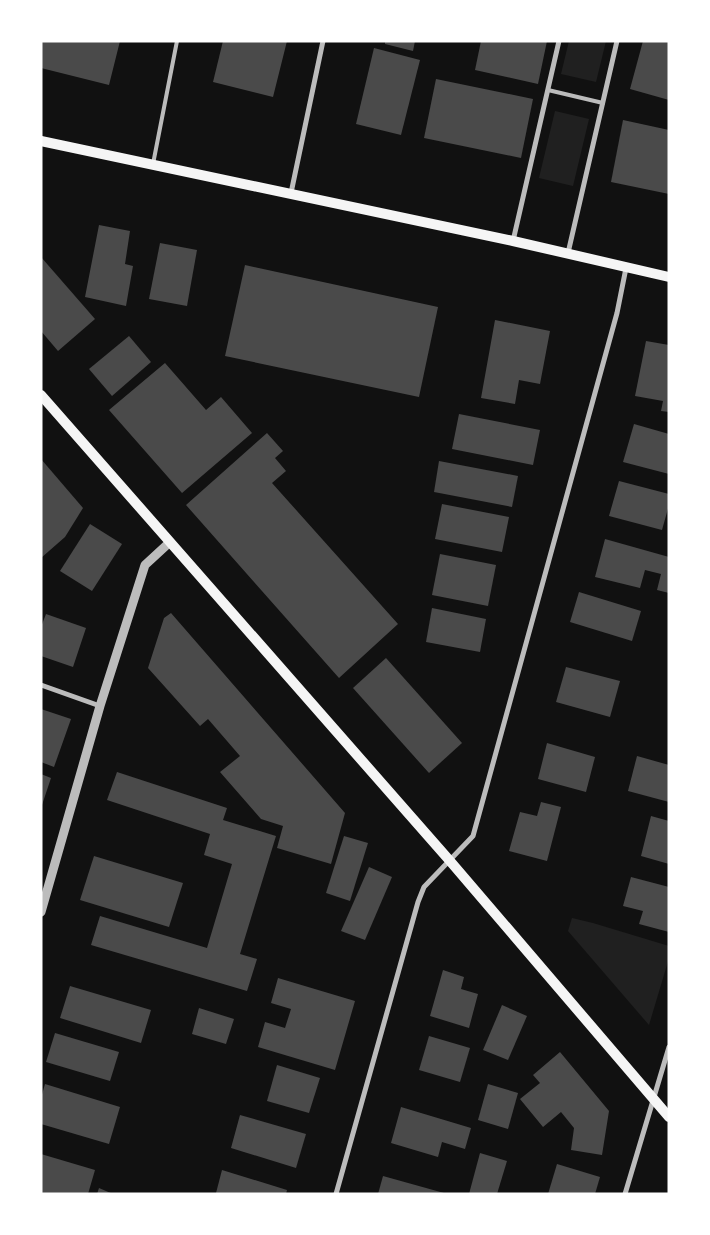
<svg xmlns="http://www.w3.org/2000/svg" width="710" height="1235" font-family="'Playfair Display',serif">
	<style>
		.green { fill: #202020 }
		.building { fill: #4a4a4a }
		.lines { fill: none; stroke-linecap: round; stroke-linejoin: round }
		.service { stroke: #bcbcbc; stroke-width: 4 }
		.minor { stroke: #bcbcbc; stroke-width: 5 }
		.tertiary { stroke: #bcbcbc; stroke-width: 9 }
		.secondary { stroke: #f5f5f5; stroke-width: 10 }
	</style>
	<rect width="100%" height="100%" fill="#111"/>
	<g class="green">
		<path d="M 569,41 L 606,41 L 596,82 L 561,74 Z"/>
		<path d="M 555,111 L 589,119 L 573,186 L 539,178 Z"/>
		<path d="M 572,918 L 593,923 L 669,946 L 669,958 L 649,1025 L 568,931 Z"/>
	</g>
	<g class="building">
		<path d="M 41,41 L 120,41 L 109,85 L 41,68 Z"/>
		<path d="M 223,41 L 287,41 L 273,97 L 213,82 Z"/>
		<path d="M 385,41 L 415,41 L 413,51 L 385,44 Z"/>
		<path d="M 481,41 L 547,41 L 538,84 L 475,70 Z"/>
		<path d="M 643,41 L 669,41 L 669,100 L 630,89 Z"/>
		<path d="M 374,48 L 420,60 L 401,135 L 356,124 Z"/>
		<path d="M 436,79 L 533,99 L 521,158 L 424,138 Z"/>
		<path d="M 623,120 L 669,130 L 669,194 L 611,182 Z"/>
		<path d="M 99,225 L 130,231 L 125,264 L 133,266 L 126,306 L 85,297 Z"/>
		<path d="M 160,243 L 197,250 L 187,306 L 149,299 Z"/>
		<path d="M 41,257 L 95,319 L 58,351 L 41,331 Z"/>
		<path d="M 245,265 L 438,307 L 419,397 L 225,356 Z"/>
		<path d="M 495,320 L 550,331 L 540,384 L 519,380 L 515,404 L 481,398 Z"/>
		<path d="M 129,336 L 151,362 L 112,396 L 89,369 Z"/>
		<path d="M 646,341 L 669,345 L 669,412 L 661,411 L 663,401 L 635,396 Z"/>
		<path d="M 165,363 L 206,410 L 221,397 L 252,433 L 182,493 L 109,410 Z"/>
		<path d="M 459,414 L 540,430 L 533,465 L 452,449 Z"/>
		<path d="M 634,424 L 669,434 L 669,474 L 623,462 Z"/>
		<path d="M 267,433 L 283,451 L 275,458 L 286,471 L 272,483 L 398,624 L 339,678 L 186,505 Z"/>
		<path d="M 41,459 L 83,508 L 65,537 L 41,558 Z"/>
		<path d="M 439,461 L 518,476 L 512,507 L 434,492 Z"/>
		<path d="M 619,481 L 669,494 L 669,505 L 662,530 L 609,516 Z"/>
		<path d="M 442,504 L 509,517 L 502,552 L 435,539 Z"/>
		<path d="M 90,524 L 122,544 L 92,591 L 60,571 Z"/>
		<path d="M 605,539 L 669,557 L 669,593 L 657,590 L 661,574 L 645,570 L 640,588 L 595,577 Z"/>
		<path d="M 440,554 L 496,565 L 488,606 L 432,595 Z"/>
		<path d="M 579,592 L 641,611 L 632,641 L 570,622 Z"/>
		<path d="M 432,608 L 486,619 L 480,652 L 426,642 Z"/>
		<path d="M 171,613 L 345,813 L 331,864 L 277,848 L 283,826 L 261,819 L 220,772 L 240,756 L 208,719 L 200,726 L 148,668 L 164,618 Z"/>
		<path d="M 46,614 L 86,628 L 73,667 L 41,656 L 41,627 Z"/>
		<path d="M 386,658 L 462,743 L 429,773 L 353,688 Z"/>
		<path d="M 566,667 L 620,681 L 610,717 L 556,702 Z"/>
		<path d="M 41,709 L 71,719 L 54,767 L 41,762 Z"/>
		<path d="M 547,743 L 595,757 L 586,792 L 538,779 Z"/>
		<path d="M 637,756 L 669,765 L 669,802 L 628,791 Z"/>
		<path d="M 117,772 L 227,808 L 223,820 L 276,836 L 240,954 L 257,959 L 247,991 L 91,945 L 100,916 L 207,948 L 232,864 L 204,855 L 210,834 L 107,800 Z"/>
		<path d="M 41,774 L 51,778 L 42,805 L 41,805 Z"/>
		<path d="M 541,802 L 561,807 L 547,861 L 509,851 L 520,812 L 537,816 Z"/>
		<path d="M 651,816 L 669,821 L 669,864 L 641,856 Z"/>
		<path d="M 344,836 L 368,843 L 350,901 L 326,893 Z"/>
		<path d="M 94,856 L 183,883 L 169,927 L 80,900 Z"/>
		<path d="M 369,867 L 392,877 L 365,940 L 341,931 Z"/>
		<path d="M 631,877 L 669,887 L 669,932 L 639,924 L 643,911 L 623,906 Z"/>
		<path d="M 443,970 L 464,977 L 461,989 L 478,994 L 469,1028 L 430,1016 Z"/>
		<path d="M 278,978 L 355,1001 L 335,1070 L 258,1047 L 265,1022 L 285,1028 L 291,1009 L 271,1003 Z"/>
		<path d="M 70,986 L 151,1010 L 141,1043 L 60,1018 Z"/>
		<path d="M 502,1005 L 527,1016 L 508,1060 L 483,1050 Z"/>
		<path d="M 199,1008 L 234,1019 L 226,1044 L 192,1034 Z"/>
		<path d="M 55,1033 L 119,1052 L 110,1081 L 46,1062 Z"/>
		<path d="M 429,1036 L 470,1048 L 460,1082 L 419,1070 Z"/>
		<path d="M 560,1052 L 609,1111 L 602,1155 L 571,1150 L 574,1128 L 561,1112 L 543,1127 L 520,1099 L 540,1083 L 533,1075 Z"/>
		<path d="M 277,1065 L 320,1078 L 309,1113 L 267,1101 Z"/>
		<path d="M 45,1084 L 120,1107 L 109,1144 L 41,1124 L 41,1098 Z"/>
		<path d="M 488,1084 L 518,1093 L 508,1129 L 478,1120 Z"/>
		<path d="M 401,1107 L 471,1128 L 465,1149 L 442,1142 L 438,1157 L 391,1143 Z"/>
		<path d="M 240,1115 L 306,1134 L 296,1168 L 231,1148 Z"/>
		<path d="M 480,1153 L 507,1161 L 497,1194 L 469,1194 Z"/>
		<path d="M 41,1154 L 95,1170 L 88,1194 L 41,1194 Z"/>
		<path d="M 557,1164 L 600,1177 L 595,1194 L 548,1194 Z"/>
		<path d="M 222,1170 L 287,1190 L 286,1194 L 216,1193 Z"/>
		<path d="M 383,1176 L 444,1193 L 444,1194 L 378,1194 Z"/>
		<path d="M 99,1188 L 113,1194 L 97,1194 Z"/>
	</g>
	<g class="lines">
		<g class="service">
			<path d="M 548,90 L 603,103"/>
			<path d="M 153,164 L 177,41"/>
		</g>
		<g class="minor">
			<path d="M 291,193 L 323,41"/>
			<path d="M 513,241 L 559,41"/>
			<path d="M 568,253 L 617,41"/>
			<path d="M 41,685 L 100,706"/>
			<path d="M 336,1194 L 418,902 L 424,887 L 473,836 L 617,313 L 626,268"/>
			<path d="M 625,1194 L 669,1047"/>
		</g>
		<path class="tertiary" d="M 41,912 L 100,706 L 145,565 L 170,542"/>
		<g class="secondary">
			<path d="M 41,141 L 513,241 L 669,277"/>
			<path d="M 41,395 L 450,861 L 669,1117"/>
		</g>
	</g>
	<rect width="710" height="1235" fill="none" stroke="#ffffff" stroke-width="85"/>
</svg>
